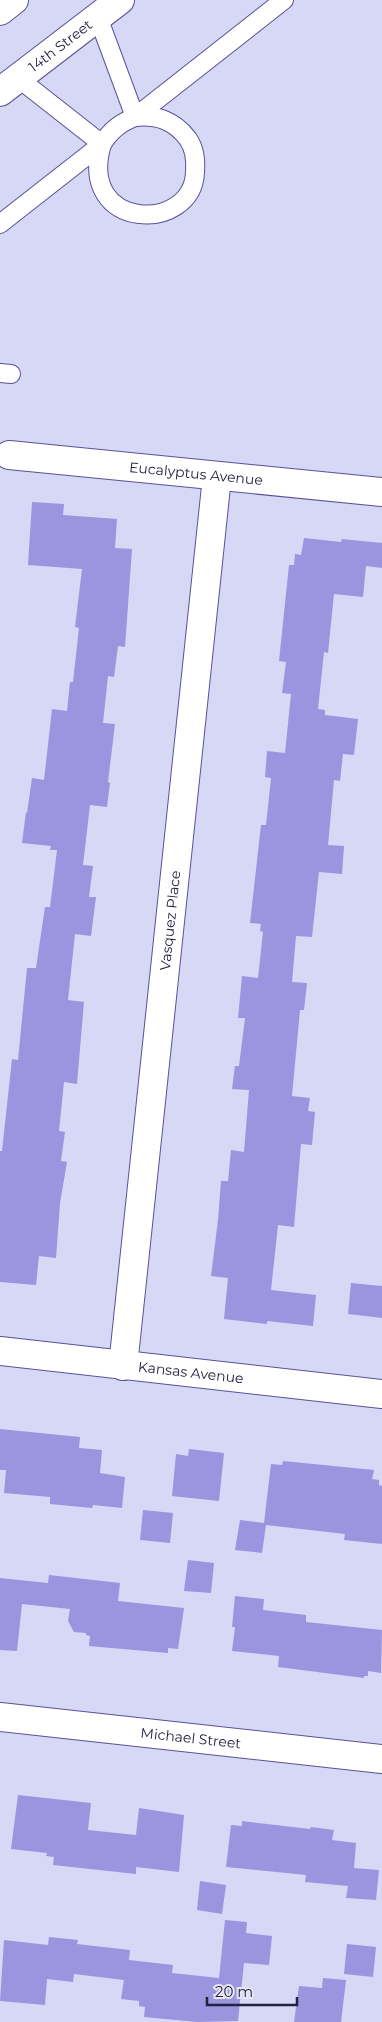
<svg xmlns="http://www.w3.org/2000/svg" width="382" height="2022" font-family="Montserrat,sans-serif">
	<style>
		.building { fill: #9a95df }
		.lines { fill: none; stroke-linecap: round; stroke-linejoin: round }
		.lane-casing { stroke: #595296; stroke-width: 20 }
		.street-casing { stroke: #595296; stroke-width: 30 }
		.secondary-casing { stroke: #595296; stroke-width: 30 }
		.primary-casing { stroke: #595296; stroke-width: 30 }
		.lane { stroke: #fff; stroke-width: 18 }
		.street { stroke: #fff; stroke-width: 28 }
		.secondary { stroke: #fff; stroke-width: 28 }
		.primary { stroke: #fff; stroke-width: 28 }
		.labels { text-anchor: middle; dominant-baseline: central; stroke-width: 5; stroke-linejoin: round; paint-order: stroke }
		.street-label { font-size: 14px; fill: #252240; stroke: #e6e5f6 }
	</style>
	<rect width="100%" height="100%" fill="#d7d7f6"/>
	<g class="building">
		<path d="M 32,502 L 64,504 L 63,515 L 117,519 L 115,548 L 132,549 L 125,647 L 118,646 L 114,677 L 108,676 L 103,723 L 115,724 L 108,782 L 110,783 L 107,807 L 90,805 L 83,865 L 93,866 L 89,897 L 96,897 L 91,936 L 75,934 L 68,1000 L 84,1002 L 77,1084 L 64,1082 L 59,1131 L 65,1132 L 61,1161 L 67,1162 L 60,1203 L 56,1258 L 39,1256 L 36,1285 L 0,1282 L 0,1151 L 2,1151 L 12,1059 L 18,1060 L 27,968 L 36,968 L 45,907 L 50,907 L 57,850 L 50,850 L 51,846 L 22,843 L 26,812 L 27,813 L 32,778 L 44,780 L 52,709 L 67,711 L 70,682 L 73,682 L 79,628 L 75,627 L 82,569 L 28,565 Z"/>
		<path d="M 304,538 L 341,542 L 342,539 L 382,543 L 382,568 L 366,566 L 363,597 L 334,594 L 328,653 L 324,652 L 318,709 L 325,710 L 325,715 L 358,719 L 354,755 L 343,754 L 340,781 L 334,780 L 328,845 L 344,846 L 342,874 L 319,872 L 312,937 L 296,936 L 292,982 L 307,983 L 304,1010 L 300,1010 L 292,1096 L 310,1098 L 308,1111 L 315,1112 L 312,1145 L 301,1144 L 294,1227 L 278,1225 L 271,1290 L 316,1295 L 313,1326 L 267,1321 L 267,1324 L 224,1319 L 228,1278 L 211,1276 L 218,1220 L 221,1181 L 228,1181 L 231,1150 L 244,1152 L 249,1090 L 232,1089 L 235,1066 L 239,1066 L 245,1018 L 238,1018 L 242,976 L 258,978 L 263,932 L 260,931 L 261,924 L 250,923 L 261,825 L 266,825 L 271,778 L 265,777 L 267,751 L 285,753 L 291,694 L 282,693 L 286,662 L 279,661 L 289,565 L 294,565 L 295,554 L 301,555 Z"/>
		<path d="M 351,1283 L 382,1286 L 382,1318 L 348,1314 Z"/>
		<path d="M 0,1429 L 80,1437 L 79,1448 L 102,1450 L 100,1473 L 125,1477 L 122,1508 L 93,1505 L 92,1508 L 50,1504 L 50,1497 L 4,1493 L 6,1470 L 0,1470 Z"/>
		<path d="M 189,1449 L 224,1453 L 219,1501 L 172,1496 L 176,1454 L 188,1456 Z"/>
		<path d="M 283,1461 L 374,1470 L 372,1479 L 379,1480 L 379,1485 L 382,1486 L 382,1544 L 344,1540 L 345,1534 L 266,1525 L 262,1553 L 235,1550 L 240,1520 L 264,1523 L 271,1464 L 282,1465 Z"/>
		<path d="M 143,1510 L 173,1513 L 170,1543 L 140,1540 Z"/>
		<path d="M 188,1560 L 214,1563 L 211,1593 L 184,1591 Z"/>
		<path d="M 49,1575 L 120,1583 L 118,1601 L 184,1608 L 178,1649 L 168,1648 L 168,1653 L 89,1646 L 90,1636 L 86,1635 L 86,1633 L 74,1632 L 68,1621 L 70,1609 L 22,1604 L 17,1651 L 0,1650 L 0,1578 L 48,1583 Z"/>
		<path d="M 235,1596 L 264,1599 L 263,1610 L 306,1615 L 306,1622 L 382,1630 L 381,1673 L 368,1671 L 368,1676 L 364,1676 L 364,1678 L 278,1667 L 279,1656 L 232,1651 L 235,1627 L 232,1627 Z"/>
		<path d="M 18,1795 L 91,1803 L 88,1830 L 136,1835 L 139,1808 L 184,1815 L 179,1872 L 136,1867 L 136,1874 L 53,1865 L 54,1857 L 46,1856 L 47,1853 L 11,1849 Z"/>
		<path d="M 242,1821 L 310,1829 L 311,1827 L 334,1830 L 332,1840 L 356,1843 L 354,1868 L 379,1870 L 376,1900 L 346,1898 L 348,1886 L 305,1882 L 306,1875 L 226,1867 L 231,1825 L 242,1826 Z"/>
		<path d="M 200,1881 L 226,1885 L 222,1914 L 197,1910 Z"/>
		<path d="M 225,1920 L 247,1922 L 246,1933 L 272,1936 L 269,1965 L 244,1963 L 238,2021 L 197,2022 L 144,2017 L 145,2007 L 139,2006 L 139,2001 L 121,1999 L 124,1980 L 74,1974 L 73,1982 L 47,1979 L 45,2005 L 0,2001 L 4,1940 L 48,1945 L 49,1937 L 78,1940 L 77,1944 L 130,1950 L 129,1960 L 173,1965 L 172,1973 L 219,1978 Z"/>
		<path d="M 347,1944 L 376,1947 L 373,1977 L 344,1974 Z"/>
		<path d="M 323,1978 L 346,1980 L 341,2022 L 294,2022 L 299,1986 L 322,1988 Z"/>
	</g>
	<g class="lines">
		<defs>
			<g id="lane">
				<path d="M 98,17 L 135,117"/>
				<path d="M 18,78 L 102,144"/>
				<path d="M 102,144 C 76,231 193,234 195,172 C 196,160 195,149 188,139 C 174,120 157,115 135,117"/>
				<path d="M 0,224 L 102,144 C 111,130 120,123 135,117 L 284,0"/>
				<path d="M 0,373 L 11,374"/>
			</g>
			<g id="street">
				<path id="s1" d="M 9,455 L 382,492"/>
				<path id="s2" d="M 123,1366 L 217,477"/>
				<path id="s3" d="M 0,1717 L 382,1759"/>
			</g>
			<g id="secondary">
				<path id="s4" d="M 0,1351 L 382,1394"/>
			</g>
			<g id="primary">
				<path d="M 0,11 L 14,0"/>
				<path id="s5" d="M 0,92 L 120,0"/>
			</g>
		</defs>
		<use href="#lane" class="lane-casing"/>
		<use href="#street" class="street-casing"/>
		<use href="#secondary" class="secondary-casing"/>
		<use href="#primary" class="primary-casing"/>
		<use href="#lane" class="lane"/>
		<use href="#street" class="street"/>
		<use href="#secondary" class="secondary"/>
		<use href="#primary" class="primary"/>
	</g>
	<g class="labels">
		<g class="street-label">
			<text stroke="none"><textPath href="#s5" startOffset="76">14th Street</textPath></text>
			<text stroke="none"><textPath href="#s1" startOffset="188">Eucalyptus Avenue</textPath></text>
			<text stroke="none"><textPath href="#s2" startOffset="448">Vasquez Place</textPath></text>
			<text stroke="none"><textPath href="#s4" startOffset="192">Kansas Avenue</textPath></text>
			<text stroke="none"><textPath href="#s3" startOffset="192">Michael Street</textPath></text>
		</g>
	</g>
	<path d="M207 1997v8h90v-8" fill="none" stroke="#252240" stroke-width="2.5"/>
	<text x="215" y="1997" font-size="15" fill="#252240" stroke="#e6e5f6" stroke-width="4" paint-order="stroke">20 m</text>
</svg>
